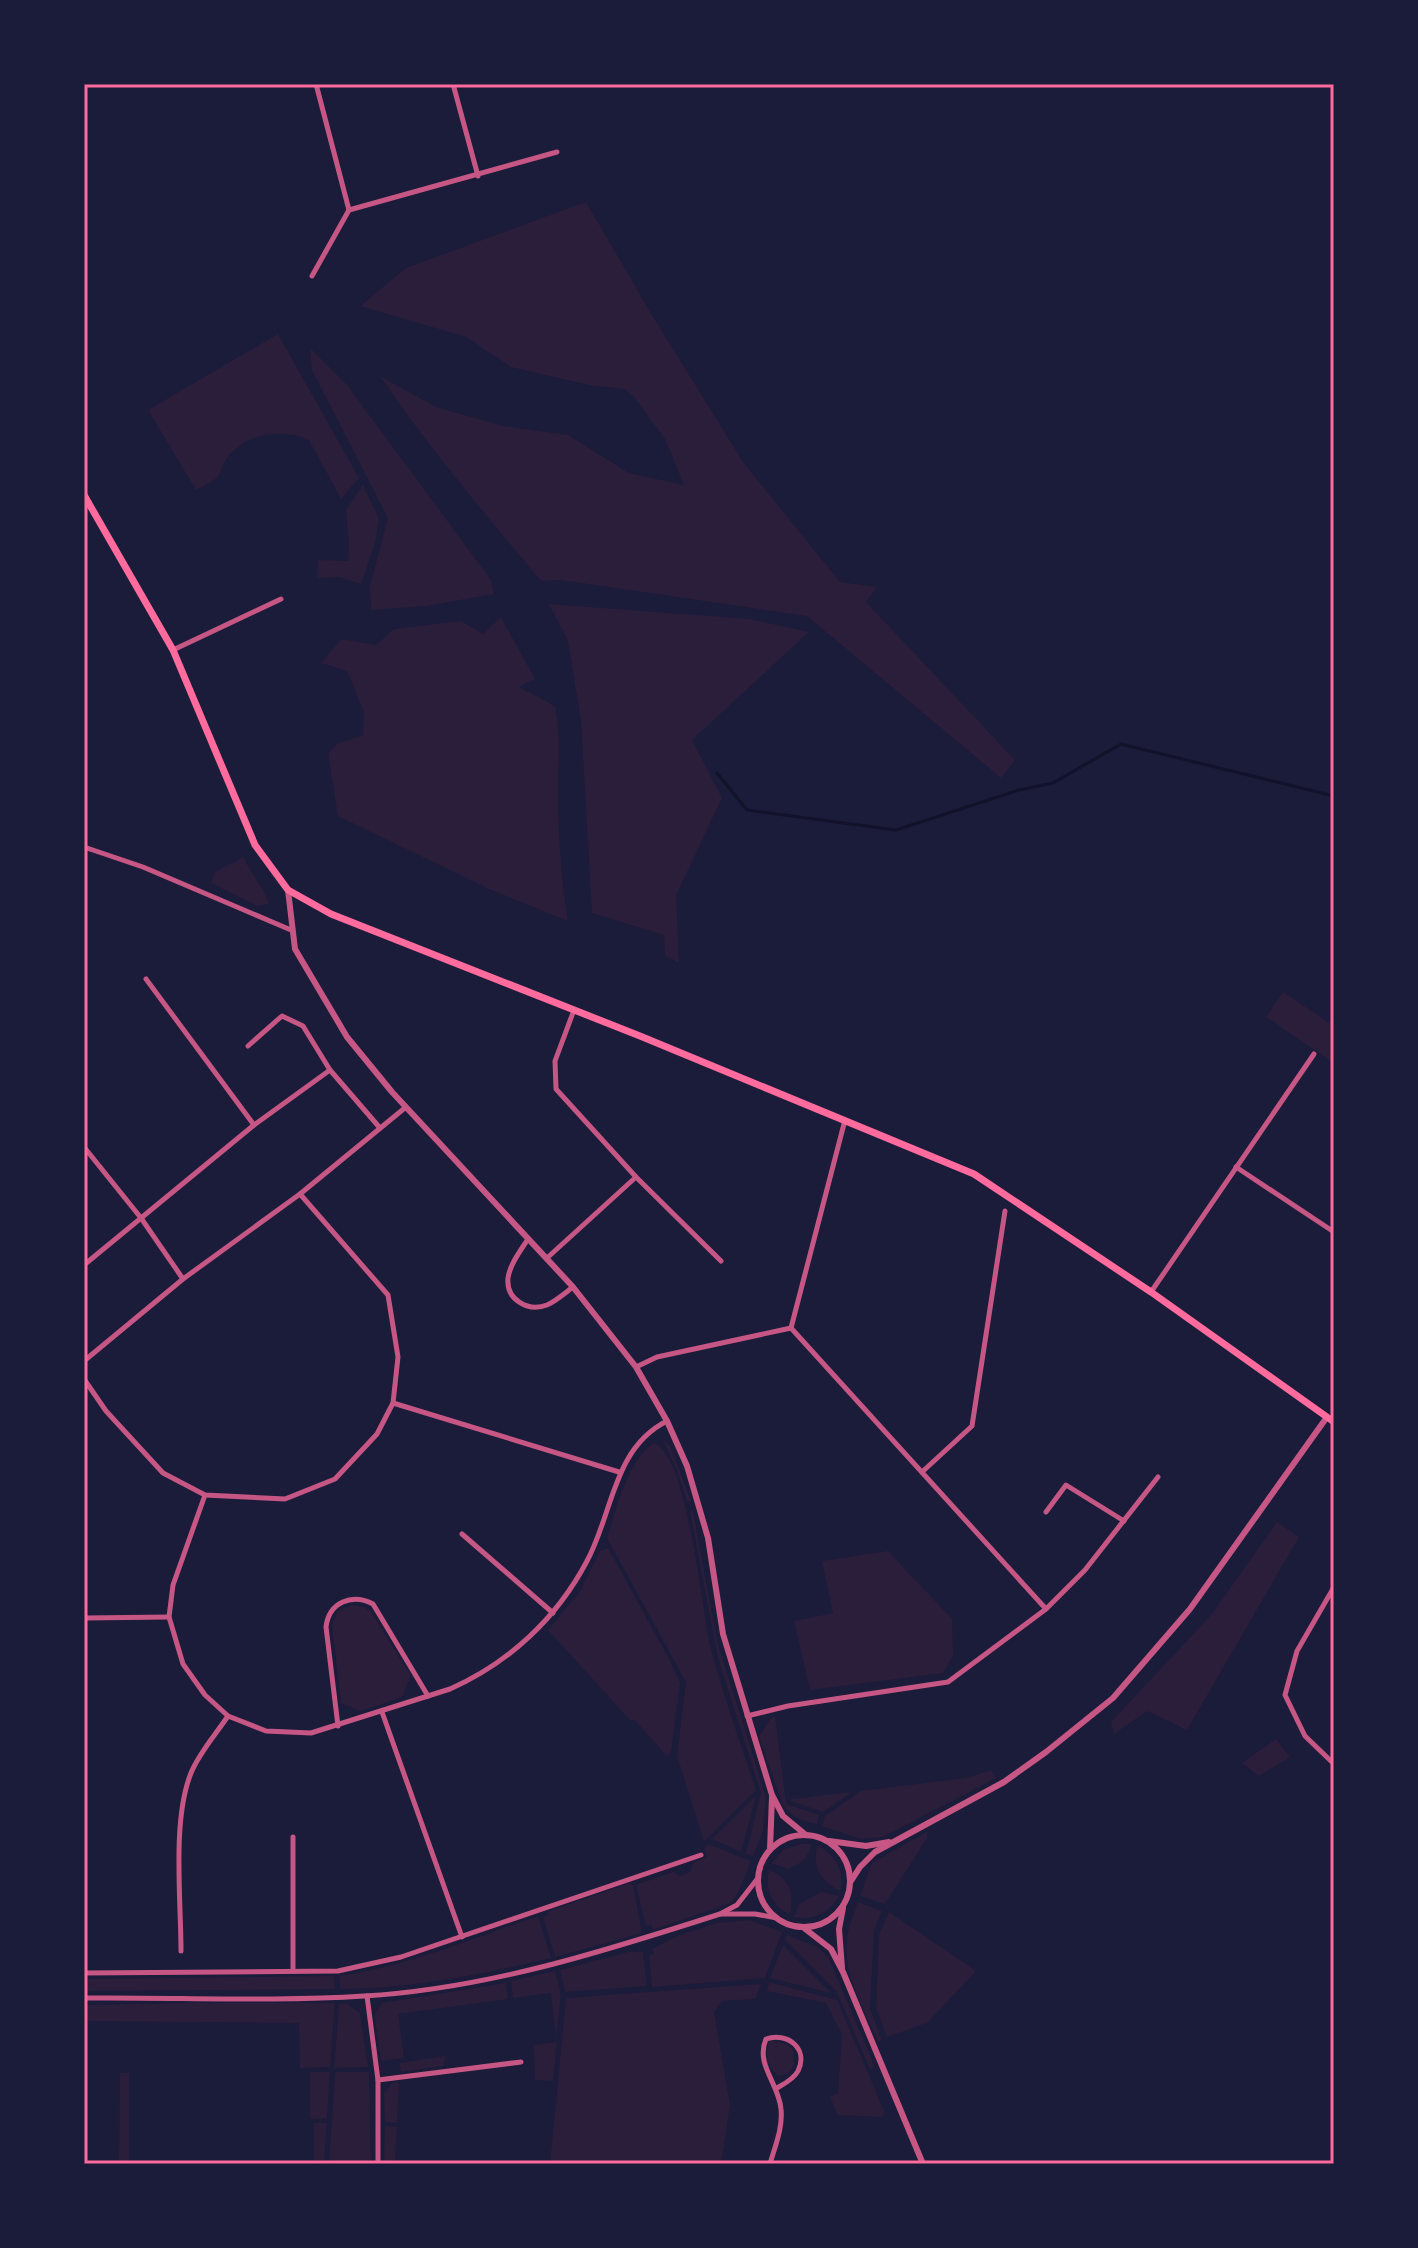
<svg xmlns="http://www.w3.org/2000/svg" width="1418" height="2248" font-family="'Sofia Sans Condensed',sans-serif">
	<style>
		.green { fill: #2a1e3b }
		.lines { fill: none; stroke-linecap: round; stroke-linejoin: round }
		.stream { stroke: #12122b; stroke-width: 3 }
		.minor { stroke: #c65784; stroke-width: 5 }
		.tertiary { stroke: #c65784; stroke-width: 6 }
		.secondary { stroke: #ff6b9d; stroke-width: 7 }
		.neatline { fill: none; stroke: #ff6b9d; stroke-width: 3 }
	</style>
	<rect width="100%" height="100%" fill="#1b1b3a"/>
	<g class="green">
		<path d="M 586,202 L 652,315 L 743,462 L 840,582 L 877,587 L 866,602 L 1015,760 L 1001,778 L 807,616 L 610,587 L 560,580 L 541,581 C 485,514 429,448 380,376 L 436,407 L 503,426 L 568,435 L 629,473 L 684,485 L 665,439 L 634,397 L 624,389 L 589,385 L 511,367 L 466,337 L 360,306 L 406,268 Z"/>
		<path d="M 278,334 L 359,478 L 341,499 L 309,440 C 282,428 246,433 227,458 C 223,463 222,471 218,476 C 213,482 203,486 196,490 L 148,410 Z"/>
		<path d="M 310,348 L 347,385 L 491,580 L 494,594 L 427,606 L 371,610 L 370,586 L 388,518 L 312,370 Z"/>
		<path d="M 363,485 L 379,519 L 375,543 L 361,584 L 339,577 L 317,578 L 318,560 L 348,561 L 349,545 L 346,510 Z"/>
		<path d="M 549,604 L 750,619 L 809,632 L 692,740 L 722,798 L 676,895 L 679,963 L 665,955 L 664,935 L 592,913 L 581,721 L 568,641 Z"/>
		<path d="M 501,617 L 535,679 L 519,687 L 555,706 C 561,737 558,758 558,788 C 558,832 561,877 568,921 L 489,889 L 338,816 L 328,753 L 337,744 L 363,735 L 364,712 L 347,671 L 321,663 L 341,639 L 376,645 L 394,629 L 461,621 L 483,634 Z"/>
		<path d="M 243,857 C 251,873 264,888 269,904 L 257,906 L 211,883 L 215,872 Z"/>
		<path d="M 1283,992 L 1334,1026 L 1334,1063 L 1266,1017 Z"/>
		<path d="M 662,1438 L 671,1448 L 691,1501 L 687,1502 L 677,1470 Z"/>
		<path d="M 653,1443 C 688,1452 702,1614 711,1650 C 724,1697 740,1743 756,1790 L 704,1841 L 677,1756 L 686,1682 L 607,1538 C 618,1505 625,1466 653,1443 Z"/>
		<path d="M 690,1511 L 693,1511 L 717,1641 L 766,1797 L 763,1831 L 753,1856 L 746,1854 L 761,1793 L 718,1658 Z"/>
		<path d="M 1277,1522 L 1299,1537 L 1187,1730 L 1147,1711 L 1114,1734 L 1111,1722 L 1212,1614 Z"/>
		<path d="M 608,1548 L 669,1659 L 680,1683 L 671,1753 L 667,1756 L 634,1719 L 631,1721 L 548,1630 L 579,1593 L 600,1551 Z"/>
		<path d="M 888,1551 L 952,1619 L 953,1656 L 943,1673 L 810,1690 L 794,1621 L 833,1613 L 822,1561 Z"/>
		<path d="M 352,1605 L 364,1607 L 371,1612 L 411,1676 L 402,1697 L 361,1711 L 341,1703 L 332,1625 L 337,1612 Z"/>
		<path d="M 775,1716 L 786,1804 L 819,1815 L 817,1824 C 801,1821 787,1816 781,1800 L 759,1737 L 771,1718 Z"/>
		<path d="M 1276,1739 L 1290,1757 L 1259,1776 L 1242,1763 Z"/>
		<path d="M 991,1770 L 996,1778 L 883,1837 L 861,1839 L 822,1826 L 825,1816 L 861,1791 L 966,1778 Z"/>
		<path d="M 852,1792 L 823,1812 L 791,1801 L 791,1799 Z"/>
		<path d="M 756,1796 L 741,1852 L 712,1839 Z"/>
		<path d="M 927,1832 L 927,1838 L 885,1904 L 860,1896 L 872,1863 Z"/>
		<path d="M 708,1844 L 751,1861 L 737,1895 L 730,1903 L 653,1930 L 651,1925 L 646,1926 L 636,1885 L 673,1872 L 681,1876 L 690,1872 L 694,1862 L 707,1857 L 704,1848 Z"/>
		<path d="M 801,1844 L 811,1844 C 808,1860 801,1863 788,1869 L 772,1863 L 783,1850 Z"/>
		<path d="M 818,1846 C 836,1854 845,1872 840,1891 C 823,1883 810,1866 818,1846 Z"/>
		<path d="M 769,1870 C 791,1879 794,1893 790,1915 C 773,1907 764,1889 769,1870 Z"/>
		<path d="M 630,1883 L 633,1886 L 642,1933 L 555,1957 L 543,1917 L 548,1915 L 547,1912 Z"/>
		<path d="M 821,1892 L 839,1896 C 829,1913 813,1921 794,1917 L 799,1904 Z"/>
		<path d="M 858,1902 L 882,1911 L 874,1930 L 870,2009 L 882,2040 L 878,2042 C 865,2011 842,1973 847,1939 C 848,1926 854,1914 858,1902 Z"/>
		<path d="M 889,1912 L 976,1971 L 927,2023 L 887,2037 L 876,2008 L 879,1934 Z"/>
		<path d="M 538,1916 L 551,1958 C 482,1974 411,1989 340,1989 L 340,1976 C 408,1966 473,1938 538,1916 Z"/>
		<path d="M 749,1920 L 782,1932 L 765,1978 L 652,1987 L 649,1956 L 654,1954 L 652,1949 L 677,1936 L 717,1923 Z"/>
		<path d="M 787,1935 L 819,1948 L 829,1959 L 875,2067 L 870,2069 L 837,1992 L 785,1940 Z"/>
		<path d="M 783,1945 L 831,1993 L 770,1978 Z"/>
		<path d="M 628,1952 L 643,1952 L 647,1986 L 565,1992 L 560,1970 Z"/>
		<path d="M 555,1971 L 561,1994 L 556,2037 L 551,1993 L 513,1998 L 511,1981 Z"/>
		<path d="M 334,1976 L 335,1989 L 84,1991 L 84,1979 Z"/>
		<path d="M 769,1982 L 837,2000 L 884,2111 L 883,2117 L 838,2115 L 830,2097 L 838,2093 L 842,2035 L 826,2003 L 767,1991 Z"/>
		<path d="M 506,1983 L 508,1999 L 398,2014 L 404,2058 L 381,2061 L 375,2019 L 375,2014 L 382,2003 Z"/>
		<path d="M 761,1984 L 755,1999 L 722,2001 L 714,2012 L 730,2105 L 722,2159 L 718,2164 L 550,2164 L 566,1998 Z"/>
		<path d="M 188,2003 L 335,2003 L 330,2067 L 300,2068 L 299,2023 L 84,2021 L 84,2005 Z"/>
		<path d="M 346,2003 L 360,2013 L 368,2067 L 334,2068 L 339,2004 Z"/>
		<path d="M 770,2040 L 786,2044 L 793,2050 L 794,2065 L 788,2074 L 778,2076 C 767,2066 763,2053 770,2040 Z"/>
		<path d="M 557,2042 L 553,2081 L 535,2080 L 534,2045 Z"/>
		<path d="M 446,2056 L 443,2066 L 401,2072 L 399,2063 Z"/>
		<path d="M 310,2072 L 330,2072 L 327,2118 L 310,2119 Z"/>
		<path d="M 335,2072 L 369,2072 L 371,2164 L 329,2164 Z"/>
		<path d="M 120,2073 L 129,2073 L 129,2164 L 119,2164 Z"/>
		<path d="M 399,2082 L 397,2123 L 385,2122 L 384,2093 L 392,2083 Z"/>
		<path d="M 314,2123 L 327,2123 L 324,2164 L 314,2164 Z"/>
		<path d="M 385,2126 L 397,2127 L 395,2164 L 384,2164 Z"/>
	</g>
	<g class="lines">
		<path class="stream" d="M 717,773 L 747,810 L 896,830 L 1019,790 L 1053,783 L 1121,744 L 1334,796"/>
		<g class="minor">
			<path d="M 453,84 L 478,176"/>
			<path d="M 349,210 L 557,152"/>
			<path d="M 312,276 L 349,210 L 316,84"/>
			<path d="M 173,650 L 281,599"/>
			<path d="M 84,847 L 143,867 L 291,930"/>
			<path d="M 146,979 L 254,1125"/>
			<path d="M 574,1010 L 555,1061 L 556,1089 L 636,1177 L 721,1261"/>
			<path d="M 248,1046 L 282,1016 L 303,1026 L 330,1070"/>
			<path d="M 84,1147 L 141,1218 L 183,1279"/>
			<path d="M 1236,1167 L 1334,1232"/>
			<path d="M 528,1239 C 521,1250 510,1264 508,1278 C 506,1300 528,1312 547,1305 C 556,1301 565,1293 573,1287"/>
			<path d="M 547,1258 L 636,1177"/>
			<path d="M 84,1265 L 254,1125 L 330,1070 L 380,1128"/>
			<path d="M 1151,1292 L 1314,1054"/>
			<path d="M 791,1328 L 845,1120"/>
			<path d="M 84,1361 L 183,1279 L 300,1194 L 406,1107"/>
			<path d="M 636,1367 L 657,1357 L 791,1328 L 1046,1609"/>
			<path d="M 84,1379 L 106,1411 L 163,1473 L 205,1495 L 285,1499 L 335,1479 L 377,1434 L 393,1403 L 398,1357 L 388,1295 L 300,1194"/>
			<path d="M 393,1403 L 619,1472"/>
			<path d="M 922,1472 L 972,1426 L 1005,1211"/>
			<path d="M 205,1495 L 173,1585 L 169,1617 L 183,1664 L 205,1695 L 228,1716 L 266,1731 L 311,1733 L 450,1689 C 509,1663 557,1618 587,1561 C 613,1513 613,1448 667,1421"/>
			<path d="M 1046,1512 L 1066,1485 L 1124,1521"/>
			<path d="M 462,1534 L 553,1613"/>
			<path d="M 1334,1587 L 1297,1651 L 1285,1695 L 1305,1736 L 1334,1764"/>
			<path d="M 84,1618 L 169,1617"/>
			<path d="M 382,1712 L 462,1937"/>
			<path d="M 747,1716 L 788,1706 L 948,1682 L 1046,1609 L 1085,1570 L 1158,1477"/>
			<path d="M 338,1726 L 326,1627 C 329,1602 352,1593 373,1604 L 428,1696"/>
			<path d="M 721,1914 L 755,1914 L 777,1918"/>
			<path d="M 181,1951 C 181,1899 172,1820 191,1773 C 199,1753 216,1734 228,1716"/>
			<path d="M 293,1971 L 293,1837"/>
			<path d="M 84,1973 L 338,1971 L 401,1957 L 701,1855"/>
			<path d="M 367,1996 L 378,2080 L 378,2164"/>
			<path d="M 84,1998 C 177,1997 271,2002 364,1996 C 486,1989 605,1951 720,1914 L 737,1905 L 758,1878"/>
			<path d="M 378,2080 L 521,2062"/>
			<path d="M 770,2164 C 775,2146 783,2128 781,2109 C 779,2084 755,2064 766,2039 C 787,2032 809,2048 798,2071 C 794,2079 784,2084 777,2088"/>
		</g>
		<g class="tertiary">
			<path d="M 288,890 L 295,949 L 347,1037 L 392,1092 L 573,1287 L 636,1367 L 667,1421 L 687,1466 L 708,1538 L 723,1634 L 772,1795 L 783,1816 L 806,1835"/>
			<circle cx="804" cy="1881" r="46"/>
			<path d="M 829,1841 L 866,1846 L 889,1842"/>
			<path d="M 770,1849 L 772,1797"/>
			<path d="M 851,1881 L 860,1867 L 875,1852 L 1004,1782 L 1046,1752 L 1113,1698 L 1190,1609 L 1327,1417"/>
			<path d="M 804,1928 L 831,1949 L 843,1972 L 923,2164"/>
			<path d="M 842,1968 L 839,1929 L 843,1908"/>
		</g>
		<path class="secondary" d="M 84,495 L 173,650 L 255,845 L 288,890 L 331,914 L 640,1036 L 974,1174 L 1151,1292 L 1334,1422"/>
	</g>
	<rect width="1418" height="2248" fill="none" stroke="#1b1b3a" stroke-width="172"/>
	<rect x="86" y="86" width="1246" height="2076" class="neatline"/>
</svg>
